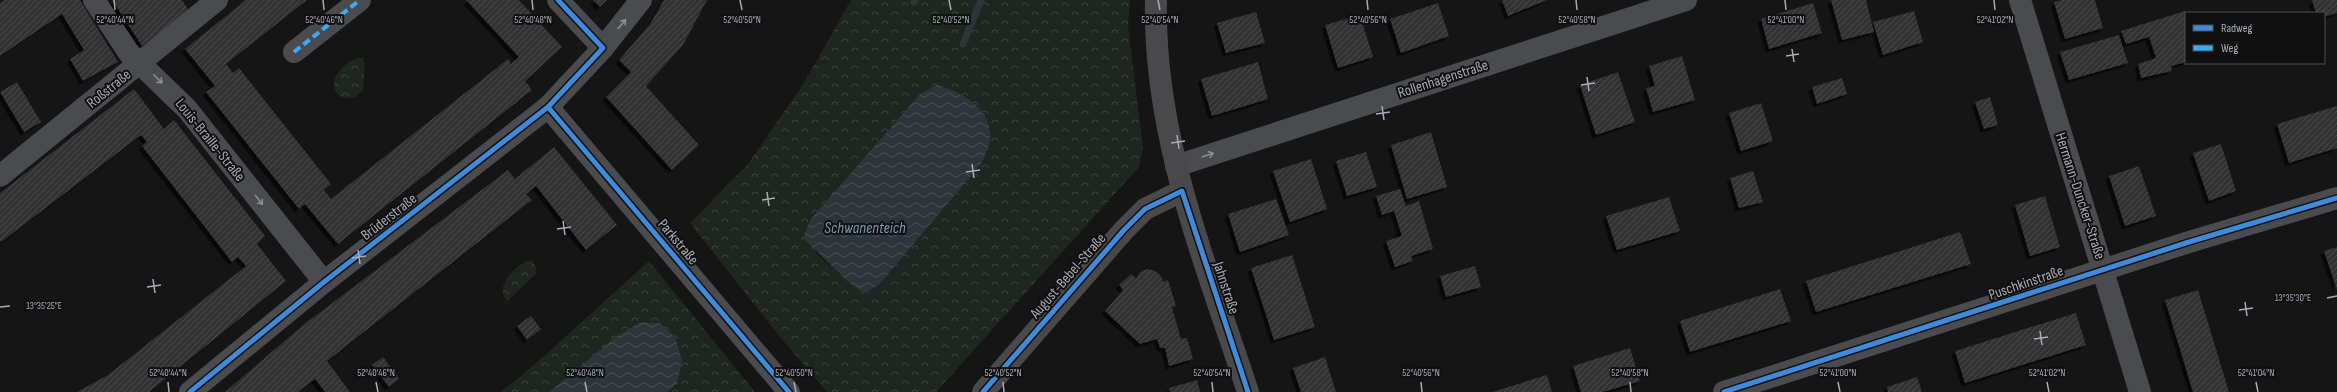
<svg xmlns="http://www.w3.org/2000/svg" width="2337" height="392" font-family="'Sofia Sans Condensed',sans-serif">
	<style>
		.forest { fill: url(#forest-crowns); fill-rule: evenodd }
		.water { fill: url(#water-waves) }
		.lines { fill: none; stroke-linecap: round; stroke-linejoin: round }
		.stream { stroke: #2d343a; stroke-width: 7 }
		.building { fill: url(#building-hatch); filter: url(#shadow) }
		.street { stroke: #4a4b4e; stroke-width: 22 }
		.secondary { stroke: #49494c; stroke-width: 22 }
		.quiet { stroke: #3fa9f5; stroke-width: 4; stroke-dasharray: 8 4; stroke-linecap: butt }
		.cycleway-casing { stroke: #101011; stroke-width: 8 }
		.cycleway { stroke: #408adc; stroke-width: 5 }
		.oneway { stroke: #8c8e96 }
		.ticks { fill: none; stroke: #a8abb5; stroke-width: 1.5 }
		.labels { text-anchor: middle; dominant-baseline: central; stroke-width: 4; stroke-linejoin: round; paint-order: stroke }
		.street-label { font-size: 15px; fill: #a8abb5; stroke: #101011 }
		.water-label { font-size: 16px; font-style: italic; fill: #8197ae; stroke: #101011 }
		.ticks-label { font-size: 10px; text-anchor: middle; fill: #a8abb5; stroke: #101011; stroke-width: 4; stroke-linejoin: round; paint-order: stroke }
	</style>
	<defs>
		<pattern id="forest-crowns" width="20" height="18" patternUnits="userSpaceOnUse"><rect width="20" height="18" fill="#1f2620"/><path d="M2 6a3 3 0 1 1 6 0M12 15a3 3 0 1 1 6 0" fill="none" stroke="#3d433e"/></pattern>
		<pattern id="water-waves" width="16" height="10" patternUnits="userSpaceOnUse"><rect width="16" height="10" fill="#2d343a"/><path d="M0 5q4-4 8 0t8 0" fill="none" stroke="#494f54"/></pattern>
		<pattern id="building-hatch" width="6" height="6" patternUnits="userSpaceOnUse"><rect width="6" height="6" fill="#303031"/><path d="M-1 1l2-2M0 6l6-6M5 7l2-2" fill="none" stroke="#4b4b4d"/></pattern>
		<filter id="shadow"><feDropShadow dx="-3.5" dy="3.5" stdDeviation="0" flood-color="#0009"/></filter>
	</defs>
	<rect width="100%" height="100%" fill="#151516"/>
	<g class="forest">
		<path d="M 851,0 L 1130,0 L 1128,25 L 1143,148 L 1139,167 L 936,392 L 827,392 L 776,332 L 690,223 L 748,164 L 804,83 ZM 982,163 L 879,285 L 864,292 L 847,281 L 815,252 Z"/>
		<path d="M 358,58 L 362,58 L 365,64 L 363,90 L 354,98 L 341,97 C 323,84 343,62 358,58 Z"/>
		<path d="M 527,261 L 532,261 L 536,267 L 536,274 L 507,301 C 494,287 514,267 527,261 Z"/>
		<path d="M 649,261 L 755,392 L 667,392 L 677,384 L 660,323 L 641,322 L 618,335 L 549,392 L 501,392 L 542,358 Z"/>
	</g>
	<g class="water">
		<path d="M 937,85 C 962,92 993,109 990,139 C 989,147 984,156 982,163 L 879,285 L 864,293 L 847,281 L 803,238 L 811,219 L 920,94 Z"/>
		<path d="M 641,322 L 660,323 L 675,337 L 682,361 L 677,384 L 667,392 L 549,392 L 618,335 Z"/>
	</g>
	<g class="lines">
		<g class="stream">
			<path d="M 914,2 L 915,0"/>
			<path d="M 963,44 L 981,0"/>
		</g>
	</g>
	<g class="building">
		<path d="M 5,0 L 80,0 L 118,62 L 83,81 L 70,59 L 84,50 L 62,14 L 0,56 L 0,3 Z"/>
		<path d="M 112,0 L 182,0 L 189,11 L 142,46 Z"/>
		<path d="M 246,0 L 307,0 L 226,64 L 233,73 L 239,68 L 331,184 L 324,190 L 331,199 L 508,59 L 511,64 L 519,57 L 466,0 L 519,0 L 562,47 L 525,81 L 532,90 L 338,244 L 305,204 L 299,209 L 206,92 L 215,86 L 185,49 Z"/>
		<path d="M 593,0 L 607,0 L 600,7 Z"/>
		<path d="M 664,0 L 707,0 L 683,45 L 646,86 L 699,145 L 672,170 L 606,97 L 631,72 L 619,60 L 650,24 Z"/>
		<path d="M 1502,0 L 1547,0 L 1508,16 Z"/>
		<path d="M 1831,0 L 1866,0 L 1874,32 L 1842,40 Z"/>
		<path d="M 2062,0 L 2095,0 L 2103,28 L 2065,39 L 2054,2 Z"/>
		<path d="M 2312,0 L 2337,0 L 2337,13 L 2324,17 L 2324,13 L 2316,13 Z"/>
		<path d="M 1438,3 L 1449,36 L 1401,53 L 1390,19 Z"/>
		<path d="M 1813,3 L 1822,33 L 1769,49 L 1761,19 Z"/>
		<path d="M 1914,11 L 1923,42 L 1883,55 L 1873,22 Z"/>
		<path d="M 2185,11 L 2186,62 L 2171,66 L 2172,71 L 2141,78 L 2138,64 L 2156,58 L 2149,37 L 2126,44 L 2121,31 Z"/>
		<path d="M 1256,12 L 1265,43 L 1226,53 L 1217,23 Z"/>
		<path d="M 1360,15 L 1373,57 L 1338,68 L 1325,25 Z"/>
		<path d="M 2119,35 L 2128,63 L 2069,80 L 2060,52 Z"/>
		<path d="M 1682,56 L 1695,100 L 1653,112 L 1646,88 L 1655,86 L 1649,66 Z"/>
		<path d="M 1258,62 L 1268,99 L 1212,116 L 1201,79 Z"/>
		<path d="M 1618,72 L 1635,122 L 1596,135 L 1580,85 Z"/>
		<path d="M 1842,78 L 1847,94 L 1817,104 L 1812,87 Z"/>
		<path d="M 17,82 L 41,122 L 24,132 L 0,92 Z"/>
		<path d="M 134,89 L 164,129 L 174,120 L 265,236 L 257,244 L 286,281 L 149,392 L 77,392 L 108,375 L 246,266 L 238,257 L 232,262 L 142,146 L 147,142 L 141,135 L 1,242 L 0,241 L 0,193 Z"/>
		<path d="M 1990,97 L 1998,125 L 1984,129 L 1975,102 Z"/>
		<path d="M 1761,103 L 1773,141 L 1741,151 L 1729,113 Z"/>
		<path d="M 2337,106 L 2337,148 L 2289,163 L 2277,124 Z"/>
		<path d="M 1431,132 L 1447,187 L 1407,199 L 1391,145 Z"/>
		<path d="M 2221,144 L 2236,191 L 2209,201 L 2193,153 Z"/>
		<path d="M 554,147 L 617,225 L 586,250 L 536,186 L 526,194 L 532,200 L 327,361 L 350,392 L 325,392 L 315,379 L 298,392 L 225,392 L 302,326 L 508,170 L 515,179 Z"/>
		<path d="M 1366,152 L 1377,187 L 1347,196 L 1336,161 Z"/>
		<path d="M 1311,159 L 1327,209 L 1290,222 L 1273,171 Z"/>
		<path d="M 2139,166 L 2156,216 L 2125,226 L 2109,176 Z"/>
		<path d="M 1753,171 L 1763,202 L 1739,208 L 1730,178 Z"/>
		<path d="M 1400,189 L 1406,206 L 1419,201 L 1433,249 L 1411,256 L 1413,261 L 1395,267 L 1386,241 L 1402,236 L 1394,211 L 1382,215 L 1376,196 Z"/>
		<path d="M 2045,196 L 2060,247 L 2030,256 L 2015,205 Z"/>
		<path d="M 1669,197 L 1680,231 L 1617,250 L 1606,216 Z"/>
		<path d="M 1276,199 L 1289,235 L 1240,252 L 1228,214 Z"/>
		<path d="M 1960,232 L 1971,264 L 1816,312 L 1806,281 Z"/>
		<path d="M 2337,247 L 2337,290 L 2324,251 Z"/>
		<path d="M 1292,255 L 1315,327 L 1274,340 L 1251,268 Z"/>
		<path d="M 1475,266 L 1481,287 L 1446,297 L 1440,276 Z"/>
		<path d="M 1147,269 L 1155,271 L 1161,276 L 1163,282 L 1168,280 L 1176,306 L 1172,307 L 1181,339 L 1187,338 L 1193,359 L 1169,366 L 1165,348 L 1160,348 L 1157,339 L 1140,344 L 1105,311 L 1123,290 L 1119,285 L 1131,274 L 1136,278 L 1140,272 Z"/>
		<path d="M 1780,289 L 1791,321 L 1690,352 L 1680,321 Z"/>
		<path d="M 2198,290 L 2229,392 L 2193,392 L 2165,300 Z"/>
		<path d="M 2076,313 L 2086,345 L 1965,383 L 1955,351 Z"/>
		<path d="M 531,316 L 541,329 L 527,340 L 517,326 Z"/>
		<path d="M 1630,348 L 1640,381 L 1603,392 L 1581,392 L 1573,366 Z"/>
		<path d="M 383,357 L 399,379 L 389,387 L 372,365 Z"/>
		<path d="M 1325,357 L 1336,392 L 1301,392 L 1293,368 Z"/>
		<path d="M 1547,375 L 1552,392 L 1492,392 Z"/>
		<path d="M 1917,377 L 1922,392 L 1888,392 L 1887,387 Z"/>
		<path d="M 1197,380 L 1200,392 L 1170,392 L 1169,388 Z"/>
	</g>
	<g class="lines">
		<g class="street">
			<path d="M 94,0 L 129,53 L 187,109 L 324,282"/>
			<path d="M 558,0 L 603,48"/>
			<path d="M 2020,0 L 2140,392"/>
			<path d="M 294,52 L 360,0"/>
			<path d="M 548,107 L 789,392"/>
			<path d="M 1176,166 L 1686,0"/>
			<path d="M 0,176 L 217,0"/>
			<path d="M 190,392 L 324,282 L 548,107 L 603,48 L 641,0"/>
			<path d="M 1724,392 L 2189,242 L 2337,198"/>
		</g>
		<g class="secondary">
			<path d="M 1156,0 C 1153,137 1206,264 1248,392"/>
			<path d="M 983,392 L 1124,230 L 1145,209 L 1182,191"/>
		</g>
		<path class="quiet" d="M 294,52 L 360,0"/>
		<defs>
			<g id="cycleway">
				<path d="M 548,107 L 789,392"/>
				<path d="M 190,392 L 324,282 L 548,107 L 603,48 L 558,0"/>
				<path d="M 983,392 L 1124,230 L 1145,209 L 1182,191 L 1248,392"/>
				<path d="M 1724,392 L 2189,242 L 2337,198"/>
			</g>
		</defs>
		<use href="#cycleway" class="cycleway-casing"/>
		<use href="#cycleway" class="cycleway"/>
	</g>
	<defs><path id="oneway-shaft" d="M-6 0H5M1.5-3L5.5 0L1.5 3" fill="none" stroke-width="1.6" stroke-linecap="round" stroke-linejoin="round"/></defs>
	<g class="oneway">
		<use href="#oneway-shaft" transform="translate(622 24) rotate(-50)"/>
		<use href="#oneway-shaft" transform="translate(158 79) rotate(45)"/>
		<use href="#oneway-shaft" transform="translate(1208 155) rotate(-18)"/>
		<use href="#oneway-shaft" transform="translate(259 200) rotate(52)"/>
	</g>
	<path class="ticks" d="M 114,0 L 115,10M 323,0 L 324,10M 532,0 L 533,10M 740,0 L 742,10M 949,0 L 951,10M 1158,0 L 1160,10M 1367,0 L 1368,10M 1576,0 L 1577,10M 1785,0 L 1786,10M 1994,0 L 1995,10M 1792,49 L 1794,62M 1786,56 L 1799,54M 1587,77 L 1589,91M 1581,85 L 1595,83M 1382,106 L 1384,120M 1376,114 L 1390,112M 1177,135 L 1179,149M 1171,143 L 1185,141M 972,164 L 974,178M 966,172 L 980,170M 767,192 L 769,206M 762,200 L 775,198M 563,221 L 565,235M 557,229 L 571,227M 358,250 L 360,264M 352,258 L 366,256M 153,279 L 155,293M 147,287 L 161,285M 2327,298 L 2337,296M 2245,302 L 2247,316M 0,307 L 10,306M 2239,310 L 2253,308M 2040,331 L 2042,345M 2034,339 L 2048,337M 168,382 L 169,392M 376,382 L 378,392M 585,382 L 587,392M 794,382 L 796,392M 1003,382 L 1004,392M 1212,382 L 1213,392M 1421,382 L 1422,392M 1630,382 L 1631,392M 1838,382 L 1840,392M 2047,382 L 2049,392M 2256,382 L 2258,392"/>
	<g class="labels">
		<g class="street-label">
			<text transform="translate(1443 79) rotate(-18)">Rollenhagenstraße</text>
			<text transform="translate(109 89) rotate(-39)">Roßstraße</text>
			<text transform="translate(210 140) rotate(51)">Louis-Braille-Straße</text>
			<text transform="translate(2080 196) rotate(72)">Hermann-Duncker-Straße</text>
			<text transform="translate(389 217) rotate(-38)">Brüderstraße</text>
			<text transform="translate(678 242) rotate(50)">Parkstraße</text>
			<text transform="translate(1068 276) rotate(-49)">August-Bebel-Straße</text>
			<text transform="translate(2026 283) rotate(-19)">Puschkinstraße</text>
			<text transform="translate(1226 288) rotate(72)">Jahnstraße</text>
		</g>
		<g class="water-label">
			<text x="865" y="228">Schwanenteich</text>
		</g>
	</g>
	<g class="ticks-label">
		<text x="115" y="23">52°40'44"N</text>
		<text x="324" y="23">52°40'46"N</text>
		<text x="533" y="23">52°40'48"N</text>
		<text x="742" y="23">52°40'50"N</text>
		<text x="951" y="23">52°40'52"N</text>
		<text x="1160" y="23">52°40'54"N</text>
		<text x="1368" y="23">52°40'56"N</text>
		<text x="1577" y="23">52°40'58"N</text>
		<text x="1786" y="23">52°41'00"N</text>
		<text x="1995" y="23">52°41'02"N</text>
		<text x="2293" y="301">13°35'30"E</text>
		<text x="44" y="309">13°35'25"E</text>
		<text x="168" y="376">52°40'44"N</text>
		<text x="376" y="376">52°40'46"N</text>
		<text x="585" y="376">52°40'48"N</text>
		<text x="794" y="376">52°40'50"N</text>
		<text x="1003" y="376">52°40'52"N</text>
		<text x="1212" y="376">52°40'54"N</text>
		<text x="1421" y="376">52°40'56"N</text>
		<text x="1630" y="376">52°40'58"N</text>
		<text x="1838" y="376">52°41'00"N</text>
		<text x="2047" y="376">52°41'02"N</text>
		<text x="2256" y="376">52°41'04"N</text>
	</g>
	<rect x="2185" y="12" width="140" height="52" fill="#101011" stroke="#4d4e53"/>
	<rect x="2193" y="25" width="20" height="6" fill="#408adc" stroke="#4d4e53"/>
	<text x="2221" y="32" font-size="12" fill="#a8abb5">Radweg</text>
	<rect x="2193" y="45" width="20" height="6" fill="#3fa9f5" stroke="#4d4e53"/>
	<text x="2221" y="52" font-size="12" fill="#a8abb5">Weg</text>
</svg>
